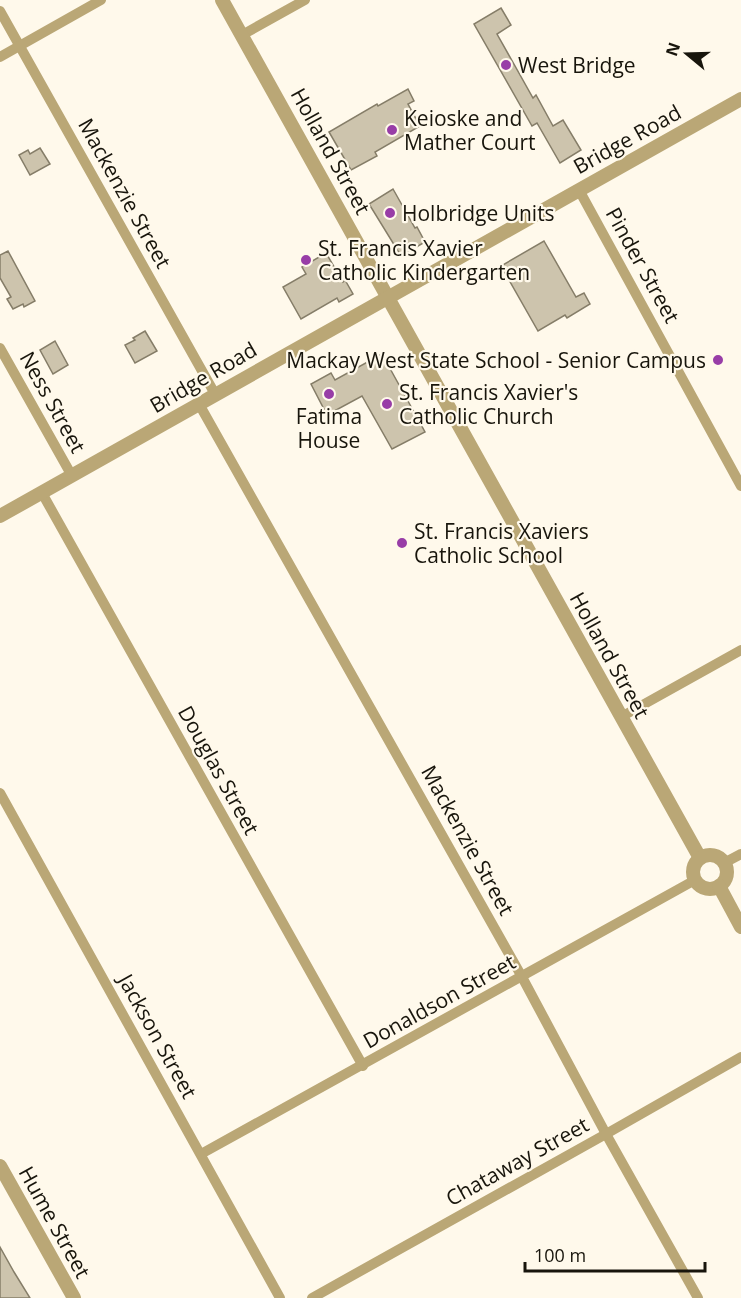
<svg xmlns="http://www.w3.org/2000/svg" width="741" height="1298" font-family="'Open Sans',sans-serif">
	<style>
		.building { fill: #cdc4ad; stroke: #857d68; stroke-width: 1.5 }
		.lines { fill: none; stroke-linecap: round; stroke-linejoin: round }
		.minor { stroke: #baa776; stroke-width: 10 }
		.tertiary { stroke: #baa776; stroke-width: 14 }
		.poi-dot { fill: #983da7; stroke: #fff9eb; stroke-width: 2 }
		.labels { text-anchor: middle; dominant-baseline: central; stroke-width: 4.5; stroke-linejoin: round; paint-order: stroke }
		.poi-label { font-size: 21px; fill: #18150c; stroke: #fff9eb; text-anchor: start }
		.street-label { font-size: 21px; fill: #18150c; stroke: #fff9eb }
	</style>
	<rect width="100%" height="100%" fill="#fff9eb"/>
	<g class="building">
		<path d="M 501,8 L 511,25 L 497,34 L 533,98 L 536,95 L 553,126 L 563,120 L 581,150 L 560,163 L 537,123 L 532,126 L 474,24 Z"/>
		<path d="M 408,89 L 414,101 L 408,104 L 420,126 L 375,152 L 377,156 L 351,170 L 329,132 L 377,104 L 378,106 Z"/>
		<path d="M 40,148 L 50,164 L 30,175 L 19,155 L 28,150 L 30,154 Z"/>
		<path d="M 393,189 L 415,228 L 417,227 L 425,242 L 401,256 L 369,204 Z"/>
		<path d="M 544,241 L 576,297 L 584,293 L 590,304 L 567,318 L 565,315 L 538,331 L 501,266 Z"/>
		<path d="M 8,251 L 35,301 L 24,307 L 23,304 L 13,309 L 7,299 L 11,297 L 0,278 L 0,255 Z"/>
		<path d="M 326,253 L 343,282 L 345,280 L 353,294 L 339,302 L 337,298 L 301,319 L 283,287 L 306,274 L 302,267 Z"/>
		<path d="M 145,331 L 157,351 L 135,363 L 125,345 L 135,340 L 133,338 Z"/>
		<path d="M 55,341 L 68,365 L 53,374 L 40,350 Z"/>
		<path d="M 382,354 L 425,432 L 392,449 L 362,396 L 327,415 L 311,384 L 331,373 L 335,380 Z"/>
		<path d="M 0,1247 L 14,1272 L 30,1298 L 0,1298 Z"/>
	</g>
	<g class="lines">
		<g class="minor">
			<path d="M 0,11 L 215,394"/>
			<path d="M 242,35 L 305,0"/>
			<path d="M 0,57 L 101,0"/>
			<path d="M 579,190 L 741,486"/>
			<path d="M 0,348 L 72,476"/>
			<path d="M 199,404 L 522,977 L 606,1134 L 698,1298"/>
			<path d="M 42,493 L 363,1066"/>
			<path d="M 621,717 L 741,650"/>
			<path d="M 0,793 L 280,1298"/>
			<path d="M 724,863 L 741,854"/>
			<path d="M 201,1154 L 695,880"/>
			<path d="M 312,1298 L 606,1134 L 741,1057"/>
		</g>
		<g class="tertiary">
			<path d="M 222,0 C 383,285 539,573 700,858"/>
			<path d="M 0,516 L 741,99"/>
			<circle cx="710" cy="872" r="17"/>
			<path d="M 719,886 L 741,927"/>
			<path d="M 0,1166 L 74,1298"/>
		</g>
	</g>
	<g class="poi-dot">
		<circle cx="506" cy="65" r="6"/>
		<circle cx="392" cy="130" r="6"/>
		<circle cx="390" cy="213" r="6"/>
		<circle cx="306" cy="260" r="6"/>
		<circle cx="718" cy="360" r="6"/>
		<circle cx="329" cy="394" r="6"/>
		<circle cx="387" cy="404" r="6"/>
		<circle cx="402" cy="543" r="6"/>
	</g>
	<g class="labels">
		<g class="poi-label">
			<text x="518" y="65">West Bridge</text>
			<text x="404" y="118">Keioske and<tspan x="404" dy="24">Mather Court</tspan></text>
			<text x="402" y="213">Holbridge Units</text>
			<text x="318" y="248">St. Francis Xavier<tspan x="318" dy="24">Catholic Kindergarten</tspan></text>
			<text x="706" y="360" text-anchor="end">Mackay West State School - Senior Campus</text>
			<text x="399" y="392">St. Francis Xavier's<tspan x="399" dy="24">Catholic Church</tspan></text>
			<text x="329" y="416" text-anchor="middle">Fatima<tspan x="329" dy="24">House</tspan></text>
			<text x="414" y="531">St. Francis Xaviers<tspan x="414" dy="24">Catholic School</tspan></text>
		</g>
		<g class="street-label">
			<text transform="translate(627 139) rotate(-29)">Bridge Road</text>
			<text transform="translate(331 151) rotate(61)">Holland Street</text>
			<text transform="translate(125 193) rotate(61)">Mackenzie Street</text>
			<text transform="translate(643 265) rotate(61)">Pinder Street</text>
			<text transform="translate(203 377) rotate(-30)">Bridge Road</text>
			<text transform="translate(53 402) rotate(61)">Ness Street</text>
			<text transform="translate(610 655) rotate(61)">Holland Street</text>
			<text transform="translate(219 770) rotate(61)">Douglas Street</text>
			<text transform="translate(468 840) rotate(61)">Mackenzie Street</text>
			<text transform="translate(439 1001) rotate(-29)">Donaldson Street</text>
			<text transform="translate(158 1036) rotate(61)">Jackson Street</text>
			<text transform="translate(517 1161) rotate(-29)">Chataway Street</text>
			<text transform="translate(55 1222) rotate(61)">Hume Street</text>
		</g>
	</g>
	<g transform="translate(687 54) rotate(289)" stroke="#fff9eb" stroke-width="4.5" paint-order="stroke">
	<path d="M0-4.5L10 22L0 15L-10 22Z" fill="#18150c"/>
	<text y="-9" font-size="16" font-weight="bold" text-anchor="middle" fill="#18150c">N</text>
	</g>
	<path d="M525 1262v9h180v-9" fill="none" stroke="#18150c" stroke-width="3"/>
	<text x="534" y="1262" font-size="18" fill="#18150c" stroke="#fff9eb" stroke-width="4.5" paint-order="stroke">100 m</text>
</svg>
